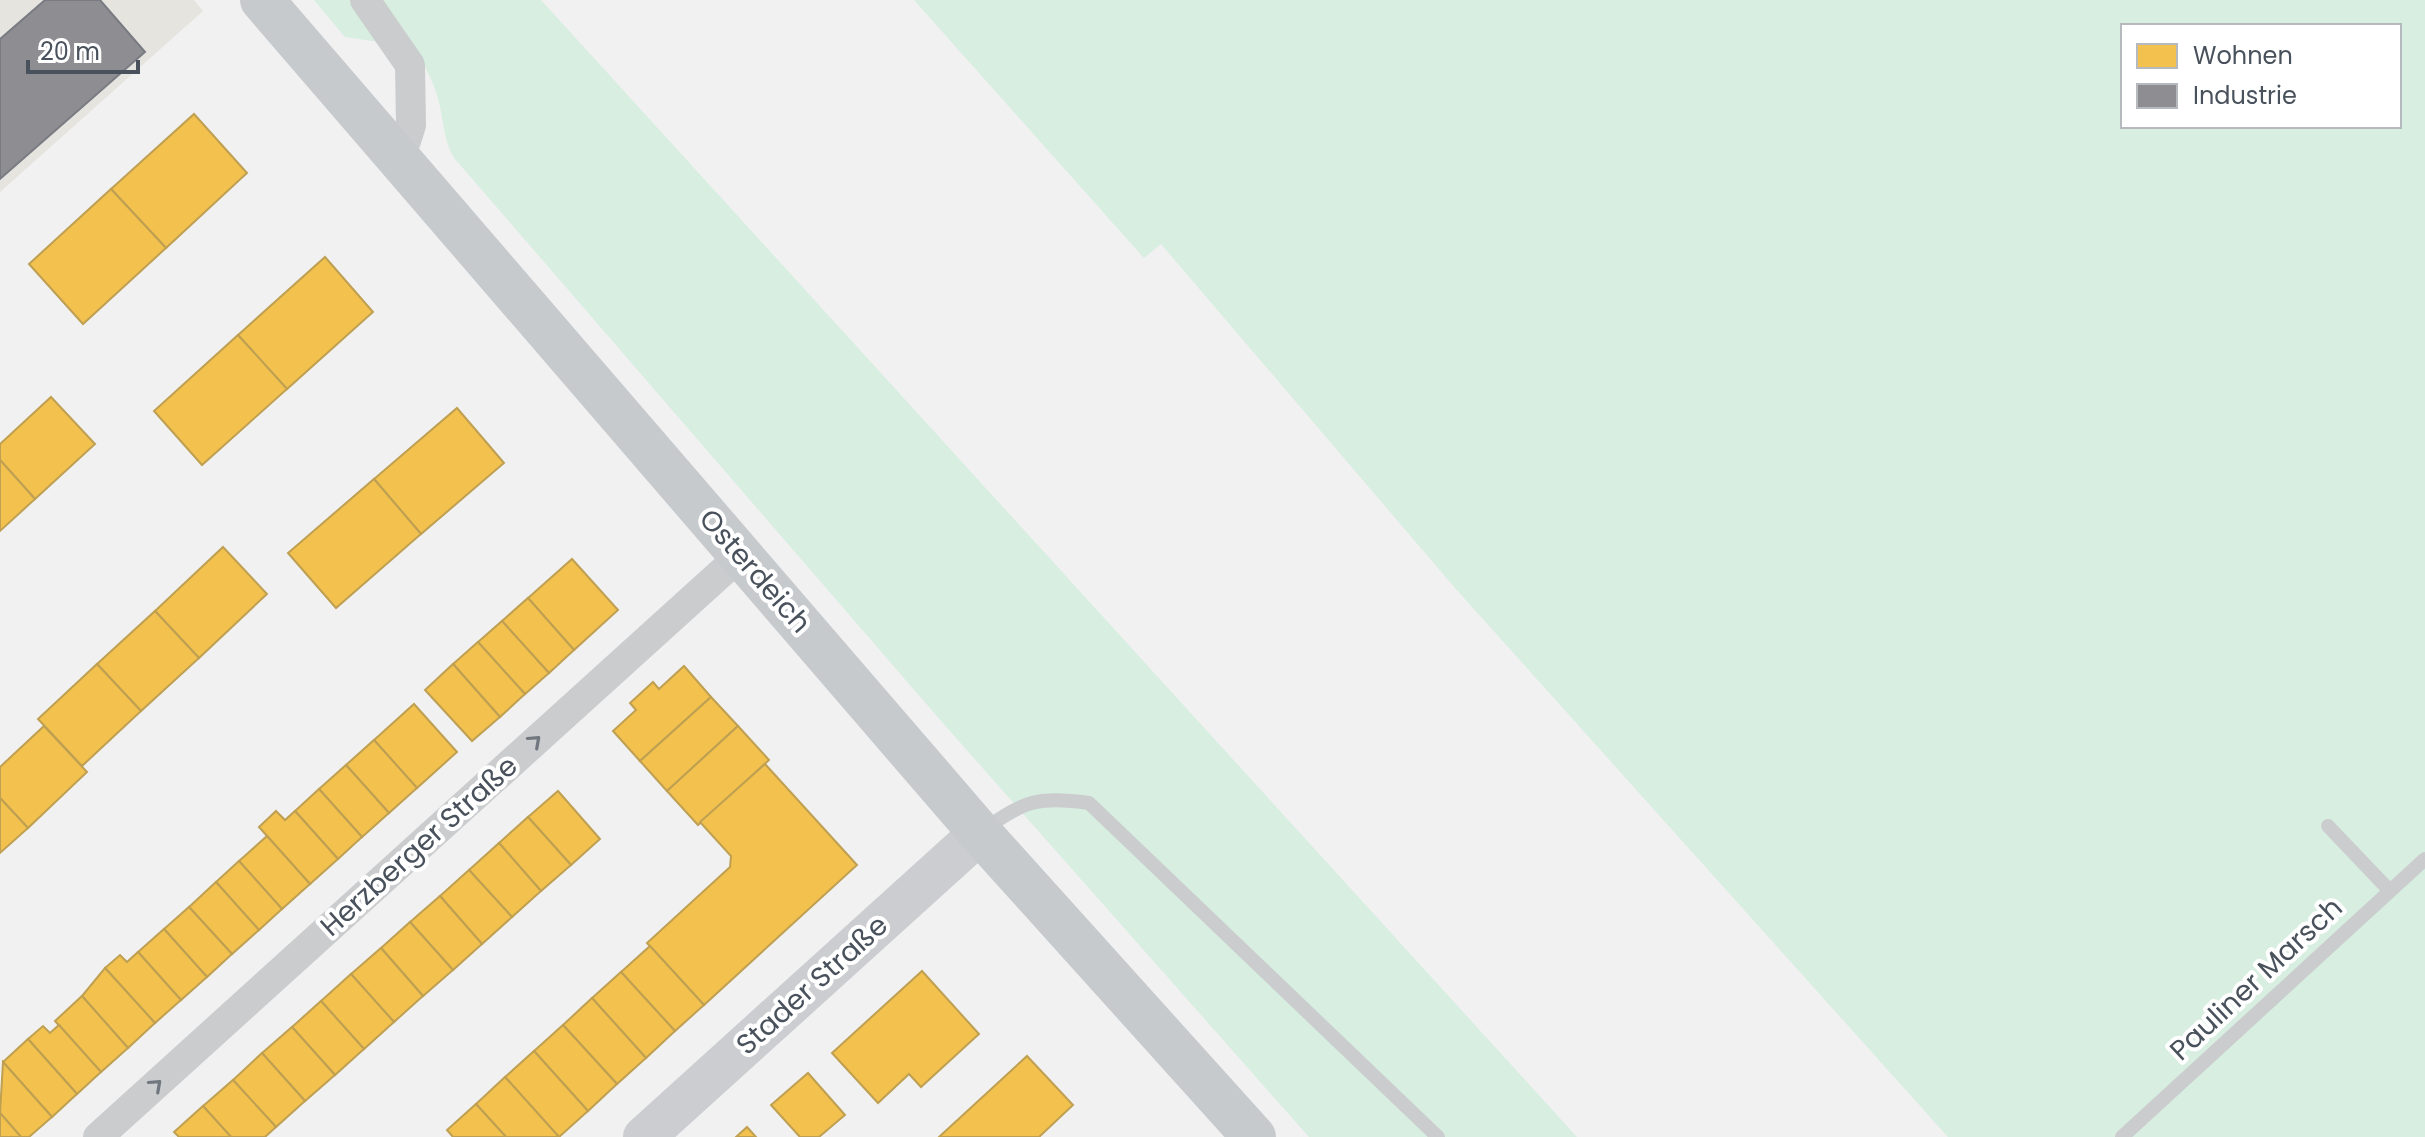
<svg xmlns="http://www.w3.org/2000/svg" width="2425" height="1137" font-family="Poppins,sans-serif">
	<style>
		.commercial { fill: #e5e4df }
		.green { fill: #d7eee1; fill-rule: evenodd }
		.homes { fill: #f2c14e; stroke: #bfa052; stroke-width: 2 }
		.industry { fill: #8d8d92; stroke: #797b82; stroke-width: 2 }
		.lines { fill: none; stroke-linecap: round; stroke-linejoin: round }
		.lane { stroke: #cbccce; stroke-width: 14 }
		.street { stroke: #cbccce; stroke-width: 30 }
		.secondary { stroke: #cbcdd0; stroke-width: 42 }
		.primary { stroke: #c7cacd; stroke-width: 44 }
		.oneway { stroke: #70777e }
		.labels { text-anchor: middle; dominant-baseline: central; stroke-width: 8; stroke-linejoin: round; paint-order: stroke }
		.street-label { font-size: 28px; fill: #49525c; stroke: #fff }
	</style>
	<rect width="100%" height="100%" fill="#f1f1f1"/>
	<path class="commercial" d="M 0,0 L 194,0 L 203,11 L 0,192 Z"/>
	<g class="green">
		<path d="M 314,0 L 351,0 L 379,42 L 345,37 Z"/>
		<path d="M 381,0 L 541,0 L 1577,1137 L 1309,1137 L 942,722 L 455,159 C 442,140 444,114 436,92 C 425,59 401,28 381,0 Z"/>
		<path d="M 914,0 L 2425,0 L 2425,1137 L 1948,1137 L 1455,588 L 1161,244 L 1144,258 ZM 2123,26 L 2399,26 L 2399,126 L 2123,126 Z"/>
	</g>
	<g class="homes">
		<path d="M 194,114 L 247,173 L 166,248 L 111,189 Z"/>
		<path d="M 111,189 L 166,248 L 83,324 L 29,264 Z"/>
		<path d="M 325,257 L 373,312 L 287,389 L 238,335 Z"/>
		<path d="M 238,335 L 287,389 L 202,465 L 154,411 Z"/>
		<path d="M 51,397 L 95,444 L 35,499 L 0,460 L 0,444 Z"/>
		<path d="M 457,408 L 504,463 L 421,534 L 374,479 Z"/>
		<path d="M 0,460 L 35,499 L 0,531 Z"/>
		<path d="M 374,479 L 421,534 L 336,608 L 288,553 Z"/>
		<path d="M 223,547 L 267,594 L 199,658 L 155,611 Z"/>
		<path d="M 572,559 L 618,610 L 574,650 L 528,598 Z"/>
		<path d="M 528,598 L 574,650 L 549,673 L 502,621 Z"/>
		<path d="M 155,611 L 199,658 L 141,711 L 97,664 Z"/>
		<path d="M 502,621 L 549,673 L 525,694 L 478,642 Z"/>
		<path d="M 478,642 L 525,694 L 500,717 L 453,664 Z"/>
		<path d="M 97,664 L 141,711 L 82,766 L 38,719 Z"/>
		<path d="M 453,664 L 500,717 L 472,741 L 425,690 Z"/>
		<path d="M 684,666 L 711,697 L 640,761 L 613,731 L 636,710 L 630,703 L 653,682 L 659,689 Z"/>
		<path d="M 711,697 L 738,726 L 667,791 L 640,761 Z"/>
		<path d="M 414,704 L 457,752 L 417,788 L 374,740 Z"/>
		<path d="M 44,726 L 87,772 L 28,828 L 0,798 L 0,767 Z"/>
		<path d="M 738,726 L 769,760 L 698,825 L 667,791 Z"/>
		<path d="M 374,740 L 417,788 L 389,813 L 346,765 Z"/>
		<path d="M 765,764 L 857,865 L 704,1005 L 647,943 L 730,867 L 731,856 L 700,822 Z"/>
		<path d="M 346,765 L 389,813 L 362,837 L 319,789 Z"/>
		<path d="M 319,789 L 362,837 L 338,859 L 295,811 Z"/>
		<path d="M 558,791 L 600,839 L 571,865 L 528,817 Z"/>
		<path d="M 0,798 L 28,828 L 0,853 Z"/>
		<path d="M 276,811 L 285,820 L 295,811 L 338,859 L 310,884 L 259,827 Z"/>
		<path d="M 528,817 L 571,865 L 541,891 L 499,843 Z"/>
		<path d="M 267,836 L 310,884 L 282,909 L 239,861 Z"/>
		<path d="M 499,843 L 541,891 L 512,917 L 469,870 Z"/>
		<path d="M 239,861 L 282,909 L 259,930 L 216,882 Z"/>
		<path d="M 469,870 L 512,917 L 482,944 L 440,896 Z"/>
		<path d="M 216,882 L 259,930 L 232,954 L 189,907 Z"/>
		<path d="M 440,896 L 482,944 L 453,970 L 410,922 Z"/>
		<path d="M 189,907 L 232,954 L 207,977 L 164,929 Z"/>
		<path d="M 410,922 L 453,970 L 423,996 L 381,948 Z"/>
		<path d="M 164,929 L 207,977 L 181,1000 L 138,952 Z"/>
		<path d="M 650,946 L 704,1005 L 675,1031 L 621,972 Z"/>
		<path d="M 381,948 L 423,996 L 394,1022 L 351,974 Z"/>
		<path d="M 138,952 L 181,1000 L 155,1023 L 105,968 L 120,955 L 127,962 Z"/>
		<path d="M 105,968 L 155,1023 L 128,1048 L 82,996 Z"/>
		<path d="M 922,971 L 979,1034 L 921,1087 L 909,1074 L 878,1103 L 832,1053 Z"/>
		<path d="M 621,972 L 675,1031 L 646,1058 L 592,998 Z"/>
		<path d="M 351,974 L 394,1022 L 364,1049 L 321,1001 Z"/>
		<path d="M 82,996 L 128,1048 L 101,1072 L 55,1021 Z"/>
		<path d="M 592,998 L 646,1058 L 617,1084 L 563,1025 Z"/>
		<path d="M 321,1001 L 364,1049 L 335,1075 L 292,1027 Z"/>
		<path d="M 59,1025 L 101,1072 L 77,1094 L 28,1039 L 43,1026 L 50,1033 Z"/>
		<path d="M 563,1025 L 617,1084 L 588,1111 L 534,1051 Z"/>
		<path d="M 292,1027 L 335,1075 L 305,1101 L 262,1053 Z"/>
		<path d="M 28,1039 L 77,1094 L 52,1117 L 3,1062 Z"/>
		<path d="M 534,1051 L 588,1111 L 559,1137 L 505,1077 Z"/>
		<path d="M 262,1053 L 305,1101 L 276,1127 L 233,1080 Z"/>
		<path d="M 1027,1056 L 1073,1105 L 1039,1137 L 939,1137 Z"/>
		<path d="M 3,1062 L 52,1117 L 29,1137 L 21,1137 L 0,1113 Z"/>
		<path d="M 808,1073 L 845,1115 L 819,1137 L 800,1137 L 771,1105 Z"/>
		<path d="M 505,1077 L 559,1137 L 506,1137 L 476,1104 Z"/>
		<path d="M 233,1080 L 276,1127 L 265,1137 L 231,1137 L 203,1106 Z"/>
		<path d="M 476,1104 L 506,1137 L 453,1137 L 447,1130 Z"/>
		<path d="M 203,1106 L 231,1137 L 179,1137 L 174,1132 Z"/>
		<path d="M 0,1113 L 21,1137 L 0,1137 Z"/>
		<path d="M 747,1127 L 756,1137 L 736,1137 Z"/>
	</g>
	<path class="industry" d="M 45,0 L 100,0 L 145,52 L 0,179 L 0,39 Z"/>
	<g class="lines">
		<g class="lane">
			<path d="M 2328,826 L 2390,891"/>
			<path d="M 985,829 C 1024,800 1041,796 1089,803 L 1438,1137"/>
			<path d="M 2122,1137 L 2425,859"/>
		</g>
		<g class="street">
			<path d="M 365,0 L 410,65 L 411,125 L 406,141 L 394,154"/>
			<path d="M 98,1137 L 741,555"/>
		</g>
		<path class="secondary" d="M 644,1137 L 980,833"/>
		<path class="primary" d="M 262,0 L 980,833 L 1254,1137"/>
	</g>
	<defs><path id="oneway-chevron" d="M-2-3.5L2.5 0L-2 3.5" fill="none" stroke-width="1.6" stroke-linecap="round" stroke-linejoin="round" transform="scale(2)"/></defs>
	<g class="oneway">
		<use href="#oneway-chevron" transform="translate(535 741) rotate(-42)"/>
		<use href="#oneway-chevron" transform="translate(156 1085) rotate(-42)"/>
	</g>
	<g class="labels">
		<g class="street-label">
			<text transform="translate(755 571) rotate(49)">Osterdeich</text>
			<text transform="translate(419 846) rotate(-42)">Herzberger Straße</text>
			<text transform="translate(2256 979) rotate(-43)">Pauliner Marsch</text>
			<text transform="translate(812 985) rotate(-42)">Stader Straße</text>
		</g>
	</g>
	<rect x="2121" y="24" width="280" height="104" fill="#ffffff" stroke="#b6babe" stroke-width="2"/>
	<rect x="2137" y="44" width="40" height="24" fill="#f2c14e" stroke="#b6babe" stroke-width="2"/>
	<text x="2193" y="64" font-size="24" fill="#49525c">Wohnen</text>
	<rect x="2137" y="84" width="40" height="24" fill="#8d8d92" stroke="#b6babe" stroke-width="2"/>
	<text x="2193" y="104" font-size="24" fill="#49525c">Industrie</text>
	<path d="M28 60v12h110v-12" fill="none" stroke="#49525c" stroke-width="4"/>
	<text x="40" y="60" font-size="24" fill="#49525c" stroke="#ffffff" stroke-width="6" paint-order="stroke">20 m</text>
</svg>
